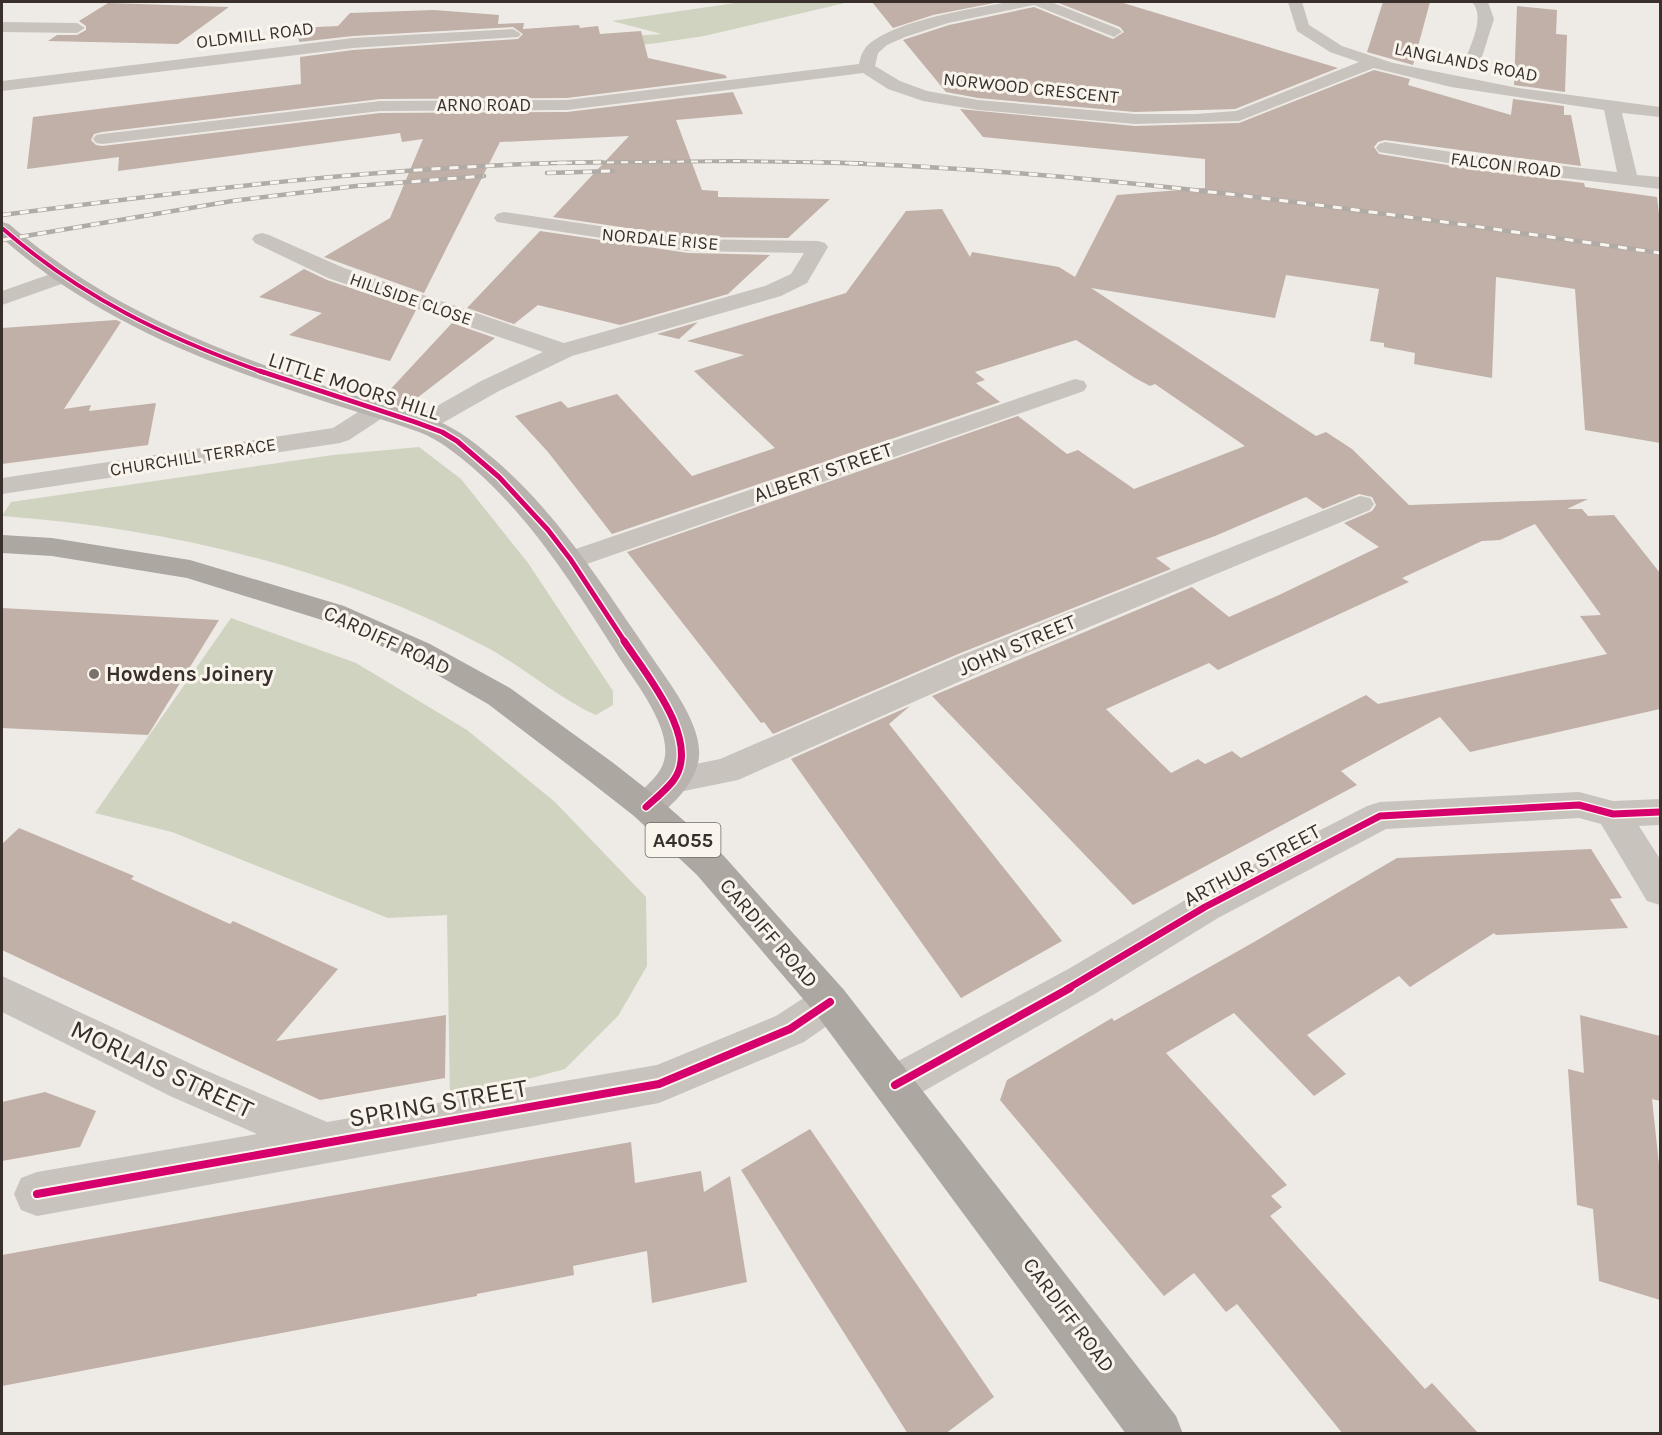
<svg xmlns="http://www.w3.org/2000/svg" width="1662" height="1435" font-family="Karla,sans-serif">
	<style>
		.green { fill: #cfd3c0 }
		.building { fill: #c0b0a8; fill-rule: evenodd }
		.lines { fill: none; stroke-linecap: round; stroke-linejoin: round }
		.street { fill: #c8c3bd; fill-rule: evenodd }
		.secondary { fill: #b8b3ae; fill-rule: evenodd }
		.primary { fill: #ada7a2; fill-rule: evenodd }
		.rail-far1-casing { stroke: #b0aba7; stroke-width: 4 }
		.rail-casing { stroke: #b0aba7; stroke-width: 4.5 }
		.rail-far1 { stroke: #f9f5ed; stroke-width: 2; stroke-dasharray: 7; stroke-linecap: butt }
		.rail { stroke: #f9f5ed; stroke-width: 3; stroke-dasharray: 9; stroke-linecap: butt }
		.cycleway-far3-casing { stroke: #f9f5ed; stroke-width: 6 }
		.cycleway-far2-casing { stroke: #f9f5ed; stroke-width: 8 }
		.cycleway-far1-casing { stroke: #f9f5ed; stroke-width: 10 }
		.cycleway-casing { stroke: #f9f5ed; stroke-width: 12 }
		.cycleway-far3 { stroke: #d6006c; stroke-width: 4 }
		.cycleway-far2 { stroke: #d6006c; stroke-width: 5 }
		.cycleway-far1 { stroke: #d6006c; stroke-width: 7 }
		.cycleway { stroke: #d6006c; stroke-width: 8 }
		.poi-dot { fill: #78716c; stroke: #f9f5ed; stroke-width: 2 }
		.labels { text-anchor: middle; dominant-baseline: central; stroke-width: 6; stroke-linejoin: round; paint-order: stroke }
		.far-street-label { font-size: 18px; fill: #39302b; stroke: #f9f5ed }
		.shield { fill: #f9f5ed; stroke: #736b65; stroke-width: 1.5 }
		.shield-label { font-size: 20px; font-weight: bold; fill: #39302b }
		.street-label { font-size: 21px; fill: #39302b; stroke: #f9f5ed }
		.poi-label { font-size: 21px; font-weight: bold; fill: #39302b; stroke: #f9f5ed; text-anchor: start }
		.near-street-label { font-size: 26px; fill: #39302b; stroke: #f9f5ed }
	</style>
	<rect width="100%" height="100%" fill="#eeeae5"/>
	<g class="green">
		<path d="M 742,2 L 849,2 L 704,36 L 657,43 L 616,48 L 547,42 L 662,34 L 612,21 Z"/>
		<path d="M 419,447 L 461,479 L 528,563 L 613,691 L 613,705 L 596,715 C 556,697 523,666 484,646 C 336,568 168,528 2,516 L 11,502 L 333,455 Z"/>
		<path d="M 231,618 L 356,663 L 467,730 L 555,802 L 646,897 L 647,966 L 618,1016 L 565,1069 L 450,1100 L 447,915 L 388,918 L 172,832 L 95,813 Z"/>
	</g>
	<g class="building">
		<path d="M 872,2 L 999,2 L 933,15 L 893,28 Z"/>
		<path d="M 1056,2 L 1120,2 L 1338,68 L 1235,109 L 1135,112 L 978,98 L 946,92 L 903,40 L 949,25 L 1034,7 L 1113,39 L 1124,32 L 1120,27 Z"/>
		<path d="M 1383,2 L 1430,2 L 1413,65 L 1367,52 Z"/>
		<path d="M 108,3 L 229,7 L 178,44 L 48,41 L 57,35 L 77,35 L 86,30 L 86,26 L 79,21 Z"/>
		<path d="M 1517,6 L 1557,10 L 1556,34 L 1567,35 L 1565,92 L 1514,85 Z"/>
		<path d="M 434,10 L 499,15 L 498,24 L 524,23 L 523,29 L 579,25 L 580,28 L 598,26 L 600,34 L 641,31 L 648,58 L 725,75 L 727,78 L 567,98 L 380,99 L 102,132 L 94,134 L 91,140 L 96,145 L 102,146 L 380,113 L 567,112 L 733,92 L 743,114 L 676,120 L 702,190 L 718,191 L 718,197 L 830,199 L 788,238 L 688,237 L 553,217 L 629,136 L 500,142 L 424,293 L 324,257 L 390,218 L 423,139 L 402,142 L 400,133 L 118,171 L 119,157 L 27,169 L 33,117 L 301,84 L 300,57 L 353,50 L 518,39 L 523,34 L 513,27 L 353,36 L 299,42 L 298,28 L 338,26 L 350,13 Z"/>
		<path d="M 1374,70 L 1410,79 L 1408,85 L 1511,115 L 1513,99 L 1564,106 L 1564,115 L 1571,115 L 1581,166 L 1385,140 L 1378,142 L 1374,147 L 1379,154 L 1485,171 L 1584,183 L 1585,187 L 1657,197 L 1660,222 L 1660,443 L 1585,430 L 1575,289 L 1496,277 L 1492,378 L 1414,364 L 1415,353 L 1384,347 L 1384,343 L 1370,341 L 1379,289 L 1286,275 L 1275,318 L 1091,288 L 1316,436 L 1326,432 L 1352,449 L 1409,505 L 1588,499 L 1567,509 L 1582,509 L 1588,516 L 1614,515 L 1660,573 L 1660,709 L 1470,752 L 1440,717 L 1341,771 L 1357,785 L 1133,905 L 932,696 L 1192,587 L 1229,617 L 1279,595 L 1379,547 L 1344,523 L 1372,511 L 1376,505 L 1372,497 L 1359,494 L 1323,509 L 1306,497 L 1215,536 L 1156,558 L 1171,569 L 958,654 L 773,734 L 764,722 L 761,723 L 627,552 L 1018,416 L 1067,454 L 1078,450 L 1134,489 L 1245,446 L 1155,384 L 1150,386 L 1135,378 L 1076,340 L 975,372 L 985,380 L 976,383 L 1000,402 L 612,534 L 548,452 L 515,416 L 561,401 L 568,408 L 617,394 L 692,476 L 775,448 L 694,371 L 744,355 L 687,341 L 846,293 L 906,211 L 942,209 L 970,257 L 972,252 L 1059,267 L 1075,277 L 1117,195 L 1205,188 L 1205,159 L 983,137 L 960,109 L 1135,126 L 1239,123 ZM 1535,524 L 1601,615 L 1580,616 L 1607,654 L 1378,704 L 1366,695 L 1241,758 L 1232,751 L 1205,764 L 1198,759 L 1171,773 L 1106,709 L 1209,663 L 1218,670 L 1409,582 L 1402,578 L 1482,541 L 1500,540 Z"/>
		<path d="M 540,231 L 688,253 L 770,255 L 728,294 L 620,325 L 538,305 L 514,324 L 467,308 Z"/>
		<path d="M 304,269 L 327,280 L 416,310 L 390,361 L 289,335 L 322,313 L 259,297 Z"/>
		<path d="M 116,320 L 121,322 L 64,409 L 91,405 L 89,411 L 156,403 L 148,445 L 2,464 L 2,328 Z"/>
		<path d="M 698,322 L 679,339 L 657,334 Z"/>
		<path d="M 452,323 L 495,338 L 404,408 L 398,406 L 387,393 Z"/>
		<path d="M 2,608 L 219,620 L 148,735 L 2,728 Z"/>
		<path d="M 910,706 L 889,724 L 1062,941 L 961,998 L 791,759 Z"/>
		<path d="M 19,828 L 134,876 L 131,879 L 230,924 L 233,921 L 338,969 L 276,1041 L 446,1015 L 445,1078 L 320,1100 L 2,950 L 2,844 Z"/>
		<path d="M 1591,849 L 1622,898 L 1610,899 L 1628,928 L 1496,935 L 1494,933 L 1410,987 L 1399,976 L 1307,1035 L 1346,1074 L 1314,1096 L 1234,1013 L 1166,1053 L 1287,1185 L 1271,1196 L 1282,1207 L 1270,1216 L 1425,1389 L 1432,1383 L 1479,1434 L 1343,1434 L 1237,1304 L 1226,1312 L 1194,1273 L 1164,1296 L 1000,1100 L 1007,1080 L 1112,1018 L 1114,1021 L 1254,942 L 1397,858 Z"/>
		<path d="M 1580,1015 L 1660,1036 L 1660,1101 L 1652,1099 L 1660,1174 L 1660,1300 L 1599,1281 L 1593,1209 L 1577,1205 L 1568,1069 L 1584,1073 Z"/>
		<path d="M 45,1092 L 96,1111 L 80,1147 L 2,1161 L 2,1102 Z"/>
		<path d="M 810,1129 L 994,1397 L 945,1434 L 908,1434 L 741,1170 Z"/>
		<path d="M 631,1142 L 635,1183 L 701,1171 L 704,1192 L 730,1176 L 747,1282 L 652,1303 L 647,1251 L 573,1266 L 574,1275 L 477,1294 L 477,1296 L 2,1386 L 2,1255 Z"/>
	</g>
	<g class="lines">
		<g class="street">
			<path d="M 1009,2 L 1051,2 L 1119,29 L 1122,32 L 1114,37 L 1034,5 L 948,23 L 905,37 L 887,45 L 878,53 L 875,66 L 900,81 L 927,91 L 978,100 L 1135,114 L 1196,114 L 1236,111 L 1359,62 L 1330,52 L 1297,31 L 1288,2 L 1302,2 L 1309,25 L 1342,46 L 1393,63 L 1518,88 L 1660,107 L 1660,117 L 1622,113 L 1637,175 L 1660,177 L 1660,189 L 1485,169 L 1379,152 L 1376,148 L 1379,144 L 1385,142 L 1485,157 L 1617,172 L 1604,110 L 1451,87 L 1374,68 L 1239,121 L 1135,124 L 978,110 L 923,101 L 888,89 L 863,73 L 567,110 L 380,111 L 102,144 L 96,143 L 93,139 L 96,135 L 102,134 L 380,101 L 567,100 L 859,64 C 860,58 862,52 866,47 C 893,20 972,9 1009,2 Z"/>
			<path d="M 1472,2 L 1488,2 L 1494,19 L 1480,63 L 1472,68 L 1464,63 C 1470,46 1486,17 1472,2 Z"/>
			<path d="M 2,22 L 77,23 L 85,28 L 77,33 L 2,32 Z"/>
			<path d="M 513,29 L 521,34 L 518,37 L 353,48 L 2,91 L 2,81 L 353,38 Z"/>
			<path d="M 504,212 L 688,239 L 818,241 L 825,243 L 828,247 L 807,283 L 781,296 L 572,356 L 499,391 L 432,429 L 423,432 L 414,429 L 410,424 L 414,419 L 481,381 L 543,352 L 328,278 L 255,243 L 252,239 L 255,235 L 262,233 L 269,235 L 344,268 L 564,343 L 765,286 L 791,274 L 804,253 L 688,251 L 497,222 L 494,218 L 497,214 Z"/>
			<path d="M 62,270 L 70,271 L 73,276 L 70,281 L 2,305 L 2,291 Z"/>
			<path d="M 1075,379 L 1084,381 L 1087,386 L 1084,391 L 581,566 L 571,569 L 561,566 L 557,560 L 561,554 Z"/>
			<path d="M 378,402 L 387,405 L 391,410 L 387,415 L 349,440 L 340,443 L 2,494 L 2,478 L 333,428 L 369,405 Z"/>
			<path d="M 1360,496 L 1370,498 L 1374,504 L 1370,510 L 981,672 L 738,780 L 674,793 L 662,789 L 657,780 L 662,771 L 720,759 L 959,656 Z"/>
			<path d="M 1579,792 L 1613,801 L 1660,799 L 1660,825 L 1639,826 L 1660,859 L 1660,905 L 1647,901 L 1601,824 L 1579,818 L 1386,829 L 1218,918 L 1098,992 L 910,1099 L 895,1104 L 880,1099 L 874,1085 L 880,1071 L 1070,968 L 1192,896 L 1367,806 L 1380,802 Z"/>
			<path d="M 2,976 L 200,1068 L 327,1122 L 657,1065 L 776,1016 L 816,990 L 830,985 L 844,990 L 850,1002 L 844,1014 L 804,1042 L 659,1103 L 37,1216 L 21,1210 L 14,1194 L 21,1178 L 37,1172 L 257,1134 L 170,1096 L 2,1012 Z"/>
		</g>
		<path class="secondary" d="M 2,222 L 9,224 C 108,309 215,350 337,390 C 370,400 404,409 437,421 C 460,430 476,444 494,459 C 556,512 599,580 645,647 C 663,675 702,721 699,756 C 698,773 687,788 676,800 C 661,814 656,823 634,816 L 628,807 C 638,789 662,779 665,756 C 669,723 634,681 617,654 C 574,587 533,520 472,467 C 455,453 440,440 419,432 C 386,420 353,411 320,400 C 205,363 93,319 2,238 Z"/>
		<path class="primary" d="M 2,535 L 52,538 L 190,560 L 344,606 L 430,644 L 510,688 L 612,762 L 658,798 L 723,855 L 844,990 L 1176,1416 L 1183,1434 L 1126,1434 L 816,1014 L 697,875 L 634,816 L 588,780 L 488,704 L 408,658 L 322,620 L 187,578 L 52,556 L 2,553 Z"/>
		<defs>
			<path id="rail-far1" d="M 551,163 L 735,161 L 863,163"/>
			<g id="rail">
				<path d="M 813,162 C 1098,170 1378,212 1660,253"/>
				<path d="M 547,173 L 613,171"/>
				<path d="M 2,215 C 201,189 400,165 601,162"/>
				<path d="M 2,240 L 232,201 L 356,186 L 484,176"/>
			</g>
		</defs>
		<use href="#rail-far1" class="rail-far1-casing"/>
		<use href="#rail" class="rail-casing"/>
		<use href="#rail-far1" class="rail-far1"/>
		<use href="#rail" class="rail"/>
		<defs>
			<path id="cycleway-far3" d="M 2,228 C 82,298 165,337 265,373"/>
			<path id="cycleway-far2" d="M 260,371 L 415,422 L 442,432 L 457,441 L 499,477 L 548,530 L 571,560 L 625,642"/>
			<g id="cycleway-far1">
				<path d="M 624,641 C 646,674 703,742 673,781 C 665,791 655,799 646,807"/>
				<path d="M 1067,989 L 1205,907 L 1380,816 L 1579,805 L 1613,814 L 1660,812"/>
			</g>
			<g id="cycleway">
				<path d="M 895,1085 L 1070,988"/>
				<path d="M 37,1194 L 659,1084 L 790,1029 L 830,1002"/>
			</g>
		</defs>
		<use href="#cycleway-far3" class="cycleway-far3-casing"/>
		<use href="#cycleway-far2" class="cycleway-far2-casing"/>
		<use href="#cycleway-far1" class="cycleway-far1-casing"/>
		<use href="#cycleway" class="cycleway-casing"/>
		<use href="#cycleway-far3" class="cycleway-far3"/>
		<use href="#cycleway-far2" class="cycleway-far2"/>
		<use href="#cycleway-far1" class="cycleway-far1"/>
		<use href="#cycleway" class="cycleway"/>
	</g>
	<circle class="poi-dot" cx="94" cy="674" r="6"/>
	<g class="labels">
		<g class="far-street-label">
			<text transform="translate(255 35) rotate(-7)">OLDMILL ROAD</text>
			<text transform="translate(1466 62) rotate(11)">LANGLANDS ROAD</text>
			<text transform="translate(1031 88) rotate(6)">NORWOOD CRESCENT</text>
			<text x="484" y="105">ARNO ROAD</text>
			<text transform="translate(1506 165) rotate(7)">FALCON ROAD</text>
			<text transform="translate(660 239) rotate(5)">NORDALE RISE</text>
			<text transform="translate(411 299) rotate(19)">HILLSIDE CLOSE</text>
			<text transform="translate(193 457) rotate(-9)">CHURCHILL TERRACE</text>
		</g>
		<rect class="shield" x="645.5" y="823" width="75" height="34" rx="4.5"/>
		<g class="shield-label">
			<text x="683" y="840">A4055</text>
		</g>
		<g class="street-label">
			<text transform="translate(354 386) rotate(18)">LITTLE MOORS HILL</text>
			<text transform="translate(823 472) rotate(-19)">ALBERT STREET</text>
			<text transform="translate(387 640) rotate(25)">CARDIFF ROAD</text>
			<text transform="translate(1017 645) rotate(-23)">JOHN STREET</text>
			<text transform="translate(1252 865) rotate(-28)">ARTHUR STREET</text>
			<text transform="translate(769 933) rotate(49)">CARDIFF ROAD</text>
			<text transform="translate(1069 1315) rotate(53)">CARDIFF ROAD</text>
		</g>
		<g class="poi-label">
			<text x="106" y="674">Howdens Joinery</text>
		</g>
		<g class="near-street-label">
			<text transform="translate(162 1069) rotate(25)">MORLAIS STREET</text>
			<text transform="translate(438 1103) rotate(-10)">SPRING STREET</text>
		</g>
	</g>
	<rect width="1662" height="1435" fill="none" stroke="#39302b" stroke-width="6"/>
</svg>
